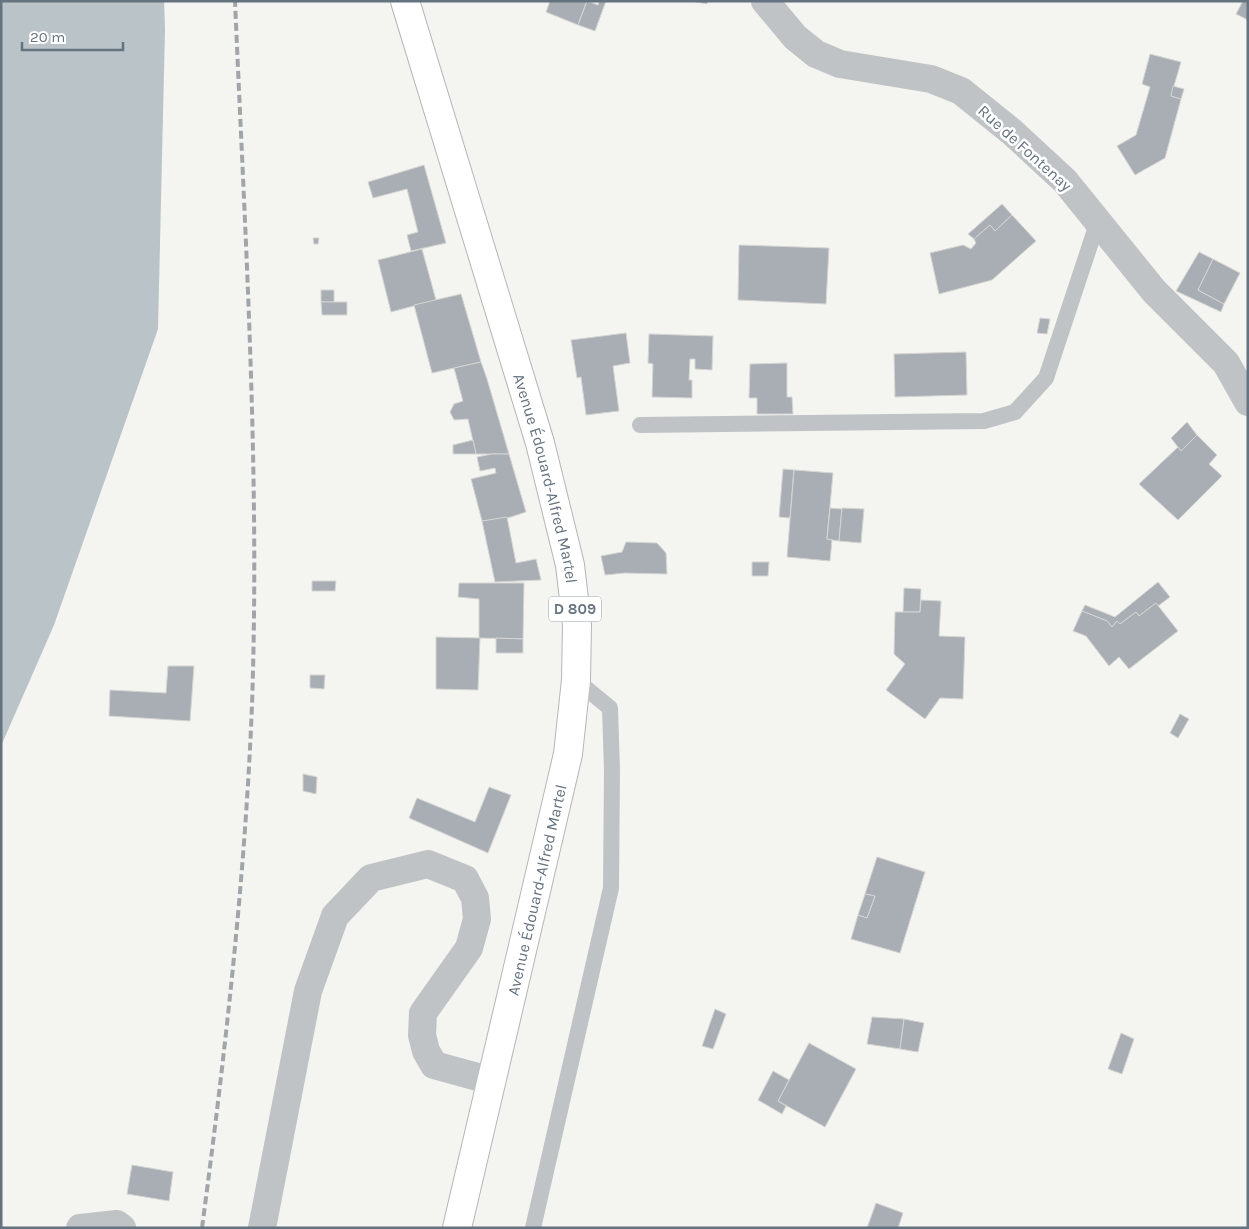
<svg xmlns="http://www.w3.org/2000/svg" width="1249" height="1229" font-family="Karla,sans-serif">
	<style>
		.water { fill: #bac3c8 }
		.building { fill: #a8aeb4; stroke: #d5d5d3 }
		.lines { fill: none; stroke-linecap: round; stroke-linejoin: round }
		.primary-casing { stroke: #b3b6b9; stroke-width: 30 }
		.service { stroke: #bfc3c6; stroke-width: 16 }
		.minor { stroke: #bfc3c6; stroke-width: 28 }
		.primary { stroke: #fff; stroke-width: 28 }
		.rail { stroke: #a1a5aa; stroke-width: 4; stroke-dasharray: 8 4; stroke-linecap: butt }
		.labels { text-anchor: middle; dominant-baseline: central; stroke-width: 5; stroke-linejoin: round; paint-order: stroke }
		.shield { fill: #fff; stroke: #939ca5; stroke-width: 1 }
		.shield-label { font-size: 15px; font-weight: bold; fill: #65727f }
		.street-label { font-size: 16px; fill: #65727f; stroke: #fff }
	</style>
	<rect width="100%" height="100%" fill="#f4f4f0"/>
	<path class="water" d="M 1,1 L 164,1 L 165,29 L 158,329 L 54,625 L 1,746 Z"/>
	<g class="building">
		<path d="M 550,1 L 587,1 L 578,25 L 546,12 Z"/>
		<path d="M 587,1 L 598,5 L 599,1 L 606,1 L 595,31 L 578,25 Z"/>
		<path d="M 691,1 L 708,1 L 707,4 Z"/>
		<path d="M 1243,1 L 1248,1 L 1248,20 L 1236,14 Z"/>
		<path d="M 1150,54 L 1181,62 L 1171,96 L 1181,99 L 1165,158 L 1135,175 L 1117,146 L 1136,135 L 1150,87 L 1142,84 Z"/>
		<path d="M 1173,86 L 1184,89 L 1181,99 L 1171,96 Z"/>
		<path d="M 424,165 L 446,243 L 411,251 L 407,235 L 418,232 L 407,189 L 373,198 L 368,182 Z"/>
		<path d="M 1002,204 L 1012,215 L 995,231 L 990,225 L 974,239 L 968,234 Z"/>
		<path d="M 1012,215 L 1036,241 L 992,280 L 939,294 L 930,253 L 963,245 L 971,249 L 976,243 L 974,239 L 990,225 L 995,231 Z"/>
		<path d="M 313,238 L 319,238 L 318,244 L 314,244 Z"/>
		<path d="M 739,245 L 829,248 L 826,304 L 738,300 Z"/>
		<path d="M 422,249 L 436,300 L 391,312 L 378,260 Z"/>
		<path d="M 1199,252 L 1213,259 L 1198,290 L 1224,304 L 1221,312 L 1176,291 Z"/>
		<path d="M 1213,259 L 1240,273 L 1224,304 L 1198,290 Z"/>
		<rect x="321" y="290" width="13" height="12"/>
		<path d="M 461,294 L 481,362 L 432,373 L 414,305 Z"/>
		<path d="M 321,302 L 347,302 L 347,315 L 322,315 Z"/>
		<path d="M 1040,318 L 1050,319 L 1047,334 L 1037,333 Z"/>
		<path d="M 626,333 L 630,363 L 613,366 L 619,411 L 586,415 L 581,377 L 577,378 L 571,340 Z"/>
		<path d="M 649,334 L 713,336 L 712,370 L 695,369 L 695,359 L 690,359 L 689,380 L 692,380 L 692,398 L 652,397 L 653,364 L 648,363 Z"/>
		<path d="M 966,352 L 967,395 L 895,397 L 894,354 Z"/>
		<path d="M 481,362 L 487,379 L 509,454 L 476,454 L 468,419 L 454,420 L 450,412 L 454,404 L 463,401 L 454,368 Z"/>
		<path d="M 787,363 L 787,397 L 792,397 L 793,414 L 757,414 L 757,398 L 749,398 L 750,364 Z"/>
		<path d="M 1187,422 L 1197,435 L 1181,451 L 1171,438 Z"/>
		<path d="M 1197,435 L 1217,455 L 1209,464 L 1222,476 L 1178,520 L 1139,484 L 1178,447 L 1181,451 Z"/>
		<path d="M 473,440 L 476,454 L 453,454 L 453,445 Z"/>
		<path d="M 492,454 L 509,454 L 526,512 L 502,520 L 482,521 L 471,479 L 496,473 L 495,468 L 480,471 L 477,457 Z"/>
		<path d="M 783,469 L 794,470 L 790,518 L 779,517 Z"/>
		<path d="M 794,470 L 833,473 L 827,539 L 832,540 L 830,561 L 787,557 Z"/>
		<path d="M 830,508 L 842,509 L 839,541 L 827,539 Z"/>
		<path d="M 842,508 L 864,509 L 861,543 L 839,541 Z"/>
		<path d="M 507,517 L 516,563 L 536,559 L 541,580 L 495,582 L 482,521 Z"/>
		<path d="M 626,542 L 657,543 L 666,553 L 667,574 L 625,573 L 605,575 L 601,556 L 622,552 Z"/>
		<path d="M 752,562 L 769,562 L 768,576 L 752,576 Z"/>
		<path d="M 312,581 L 336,581 L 335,591 L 312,591 Z"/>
		<path d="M 1158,582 L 1170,597 L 1158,606 L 1156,603 L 1139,616 L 1136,612 L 1120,624 L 1117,621 L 1112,627 L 1107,621 L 1082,611 L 1085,605 L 1115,617 Z"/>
		<path d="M 459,583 L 524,583 L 523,639 L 479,638 L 479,599 L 458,597 Z"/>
		<path d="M 904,588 L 921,589 L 920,612 L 903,612 Z"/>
		<path d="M 921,600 L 941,601 L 939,636 L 965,637 L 963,699 L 940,698 L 925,719 L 886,690 L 905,664 L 894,654 L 895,612 L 920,612 Z"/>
		<path d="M 1156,603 L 1178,631 L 1129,669 L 1119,657 L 1109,666 L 1086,636 L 1073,631 L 1082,611 L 1107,621 L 1112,627 L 1117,621 L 1120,624 L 1136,612 L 1139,616 Z"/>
		<path d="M 436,637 L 480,638 L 478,690 L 436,689 Z"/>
		<path d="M 496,638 L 523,639 L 523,653 L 496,653 Z"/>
		<path d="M 168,666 L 194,666 L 190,721 L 109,716 L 110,690 L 166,693 Z"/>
		<path d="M 310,675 L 325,675 L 324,689 L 310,688 Z"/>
		<path d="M 1180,714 L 1189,719 L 1178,738 L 1170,733 Z"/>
		<path d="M 303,774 L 317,777 L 316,794 L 303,791 Z"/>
		<path d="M 489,787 L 511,795 L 488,853 L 409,818 L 417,798 L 475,822 Z"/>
		<path d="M 877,857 L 925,872 L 900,953 L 851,939 L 858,915 L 867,918 L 875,896 L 865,894 Z"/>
		<path d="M 865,894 L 875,896 L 867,918 L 858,915 Z"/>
		<path d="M 715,1009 L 726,1014 L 713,1049 L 702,1046 Z"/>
		<path d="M 872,1017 L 904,1019 L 900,1049 L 867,1044 Z"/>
		<path d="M 904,1019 L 924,1023 L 918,1052 L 900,1049 Z"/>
		<path d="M 1121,1033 L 1134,1039 L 1122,1074 L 1108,1069 Z"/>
		<path d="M 809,1043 L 856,1069 L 825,1127 L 778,1101 Z"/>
		<path d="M 773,1071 L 789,1080 L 778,1101 L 786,1106 L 782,1114 L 758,1100 Z"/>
		<path d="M 132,1165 L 173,1172 L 169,1201 L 127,1194 Z"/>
		<path d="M 876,1203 L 903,1213 L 898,1228 L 867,1228 Z"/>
	</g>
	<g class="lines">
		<defs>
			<g id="primary">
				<path id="s1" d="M 405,1 L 540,443 L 570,565 L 577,625 L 576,680 L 568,754 L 457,1228"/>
			</g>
		</defs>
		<use href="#primary" class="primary-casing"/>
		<g class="service">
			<path d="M 640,425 L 984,421 L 1015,412 L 1046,378 L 1098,221"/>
			<path d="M 533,1228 L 611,888 L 612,770 L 610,708 L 576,680"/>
		</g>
		<g class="minor">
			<path d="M 765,1 L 795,37 L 816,54 L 840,64 L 931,79 L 961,91 L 1012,132 L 1065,181 L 1154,291 L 1226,363 L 1248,402"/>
			<path d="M 80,1228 L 117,1224 L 122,1228"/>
			<path d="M 262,1228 L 308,991 L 335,916 L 371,878 L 428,864 L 465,879 L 475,898 L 477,919 L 469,948 L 423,1013 L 422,1035 L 426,1051 L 434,1065 L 492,1081"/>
		</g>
		<use href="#primary" class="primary"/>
		<path class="rail" d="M 202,1228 C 225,1054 245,880 252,705 C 260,471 245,235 235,1"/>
	</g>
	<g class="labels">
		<rect class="shield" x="549" y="596.5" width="52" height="25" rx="4"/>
		<g class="shield-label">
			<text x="575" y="609">D 809</text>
		</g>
		<g class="street-label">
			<text transform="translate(1025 148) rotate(42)">Rue de Fontenay</text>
			<text stroke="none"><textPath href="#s1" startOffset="498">Avenue Édouard-Alfred Martel</textPath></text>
			<text transform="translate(537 890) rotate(-77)">Avenue Édouard-Alfred Martel</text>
		</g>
	</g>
	<rect width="1249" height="1229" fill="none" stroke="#65727f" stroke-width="5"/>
	<path d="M22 42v8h101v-8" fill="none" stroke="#65727f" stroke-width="2.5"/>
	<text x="30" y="42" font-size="15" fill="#65727f" stroke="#ffffff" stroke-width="4" paint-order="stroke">20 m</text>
</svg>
